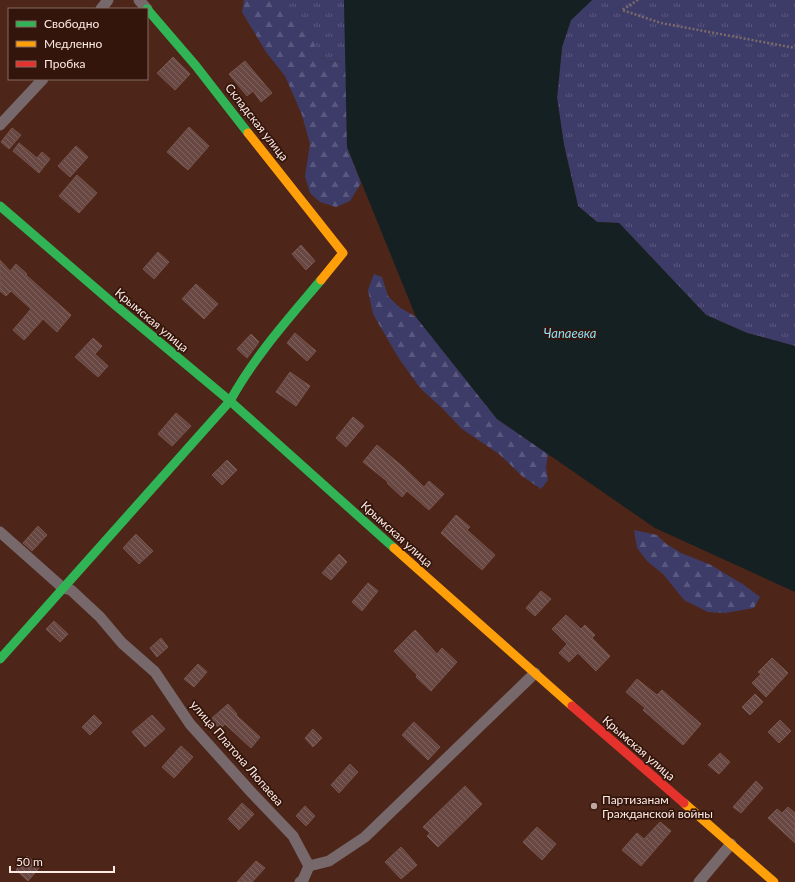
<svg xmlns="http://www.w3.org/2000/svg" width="795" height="882" font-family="Lato,sans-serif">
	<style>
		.grass { fill: url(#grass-tufts) }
		.forest { fill: url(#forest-firs) }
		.water { fill: #152023 }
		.building { fill: url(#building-back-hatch); stroke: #76554f }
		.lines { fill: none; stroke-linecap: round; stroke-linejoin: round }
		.path { stroke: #7b6a6a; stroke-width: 2.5; stroke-dasharray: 2 2; stroke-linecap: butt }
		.street { stroke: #77686c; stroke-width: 11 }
		.fast { stroke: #30b455; stroke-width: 9 }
		.slow { stroke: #ff9f0a; stroke-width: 9 }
		.jam { stroke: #e5322d; stroke-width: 9 }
		.poi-dot { fill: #bfa59d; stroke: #34150b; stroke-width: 1.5 }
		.labels { text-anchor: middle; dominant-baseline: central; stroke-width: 3.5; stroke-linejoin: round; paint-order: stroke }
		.street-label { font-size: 12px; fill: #fceae4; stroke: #34150b }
		.poi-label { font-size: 12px; fill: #fceae4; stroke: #34150b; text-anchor: start }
		.water-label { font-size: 13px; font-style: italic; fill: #88def7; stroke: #34150b }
	</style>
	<defs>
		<pattern id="grass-tufts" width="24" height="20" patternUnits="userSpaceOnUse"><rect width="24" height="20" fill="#3d3c69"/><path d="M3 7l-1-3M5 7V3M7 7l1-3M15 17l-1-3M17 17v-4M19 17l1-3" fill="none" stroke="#5a587e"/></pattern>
		<pattern id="forest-firs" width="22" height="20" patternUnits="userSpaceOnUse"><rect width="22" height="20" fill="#3d3c69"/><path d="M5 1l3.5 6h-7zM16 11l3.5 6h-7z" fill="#5a587e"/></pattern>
		<pattern id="building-back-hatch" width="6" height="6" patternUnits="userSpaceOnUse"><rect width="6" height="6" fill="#694843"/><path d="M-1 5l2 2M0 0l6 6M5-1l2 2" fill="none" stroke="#7f635e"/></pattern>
	</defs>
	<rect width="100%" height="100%" fill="#4d2619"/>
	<g class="grass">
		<path d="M 291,0 L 344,0 L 346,62 L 324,61 L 314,51 L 312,35 L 285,10 Z"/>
		<path d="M 592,0 L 795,0 L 795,346 L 747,333 L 706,315 L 619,223 L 597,222 L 578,206 L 564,145 L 557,98 L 562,47 L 571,20 Z"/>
	</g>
	<g class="forest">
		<path d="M 244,0 L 291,0 L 286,10 C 296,17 309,23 312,36 C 317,52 311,48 324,61 L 346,62 L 347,147 L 361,183 L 350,201 L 336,207 L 320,202 L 310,193 L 305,176 L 310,144 L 302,115 L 285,76 L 266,52 L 242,12 Z"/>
		<path d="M 374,274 L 382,277 L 388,296 L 399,307 L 416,317 L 497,419 L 548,454 L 546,467 L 548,480 L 541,489 L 522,476 L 499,454 L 462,429 L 443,409 L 420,388 L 398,357 L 373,314 L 368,290 Z"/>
		<path d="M 634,530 L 657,535 L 665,543 L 681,553 L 711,565 L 744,585 L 760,597 L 754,608 L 725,613 L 708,612 L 684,600 L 663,574 L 648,562 L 637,548 Z"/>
	</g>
	<path class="water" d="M 344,0 L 592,0 L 571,20 L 562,47 L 557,98 L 564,145 L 578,206 L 597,222 L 619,223 L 706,315 L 747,333 L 795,346 L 795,592 L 655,528 L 497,419 L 416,317 L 347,147 Z"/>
	<g class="building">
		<path d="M 173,57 L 190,74 L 175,90 L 157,73 Z"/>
		<path d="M 245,61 L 272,93 L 261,102 L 253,91 L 247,96 L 229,74 Z"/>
		<path d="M 189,127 L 209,146 L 188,170 L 167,152 Z"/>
		<path d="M 12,128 L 21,135 L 9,149 L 1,142 Z"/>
		<path d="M 19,143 L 37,158 L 42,152 L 50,159 L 39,173 L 13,151 Z"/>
		<path d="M 76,146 L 88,157 L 70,177 L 58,166 Z"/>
		<path d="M 77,175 L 97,193 L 79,213 L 59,196 Z"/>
		<path d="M 301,245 L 315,261 L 306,270 L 292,254 Z"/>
		<path d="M 158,252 L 169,262 L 154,279 L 143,269 Z"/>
		<path d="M 0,260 L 10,271 L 16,264 L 27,274 L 26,275 L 71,315 L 57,332 L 43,319 L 24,340 L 13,330 L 31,309 L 11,291 L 6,296 L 0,291 Z"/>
		<path d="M 196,284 L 218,304 L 204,319 L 182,299 Z"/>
		<path d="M 295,333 L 316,351 L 307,361 L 287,343 Z"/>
		<path d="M 251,334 L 259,342 L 247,358 L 237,349 Z"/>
		<path d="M 93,338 L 102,346 L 95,354 L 108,366 L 98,377 L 75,357 Z"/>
		<path d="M 290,372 L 310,386 L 296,406 L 276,392 Z"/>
		<path d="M 176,413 L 191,426 L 172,446 L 158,434 Z"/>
		<path d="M 353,417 L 364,426 L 346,447 L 336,438 Z"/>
		<path d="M 377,445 L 402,466 L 424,487 L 429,481 L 444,494 L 429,510 L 407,491 L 402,497 L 387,483 L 388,482 L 363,462 Z"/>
		<path d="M 227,460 L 237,470 L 222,485 L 212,475 Z"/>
		<path d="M 456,515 L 470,527 L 467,530 L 495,555 L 482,570 L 441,533 Z"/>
		<path d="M 38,526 L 47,535 L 32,551 L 23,543 Z"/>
		<path d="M 136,534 L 153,551 L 139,564 L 123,548 Z"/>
		<path d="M 339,554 L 347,562 L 331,580 L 322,573 Z"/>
		<path d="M 368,583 L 378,591 L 362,611 L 352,602 Z"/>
		<path d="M 541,591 L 551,599 L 535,616 L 526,608 Z"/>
		<path d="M 566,615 L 581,629 L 585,625 L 595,635 L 592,638 L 610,656 L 596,671 L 578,653 L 569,662 L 559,653 L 567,644 L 552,629 Z"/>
		<path d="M 54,621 L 68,634 L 60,642 L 46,629 Z"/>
		<path d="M 415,630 L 437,654 L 442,648 L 457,662 L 431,691 L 416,677 L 417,675 L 394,651 Z"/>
		<path d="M 161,638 L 168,647 L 157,657 L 150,648 Z"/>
		<path d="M 772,658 L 788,673 L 766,697 L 752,683 L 761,674 L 758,672 Z"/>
		<path d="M 198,664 L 207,672 L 194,687 L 184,679 Z"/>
		<path d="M 637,679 L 657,695 L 662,690 L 701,724 L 683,745 L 643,710 L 645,708 L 626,692 Z"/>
		<path d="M 755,694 L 763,702 L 750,715 L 742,707 Z"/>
		<path d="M 228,704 L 237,714 L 236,715 L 260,737 L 251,748 L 225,724 L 220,729 L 211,719 Z"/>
		<path d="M 94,715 L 102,723 L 90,735 L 82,727 Z"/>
		<path d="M 152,715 L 165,729 L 145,747 L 132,732 Z"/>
		<path d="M 780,720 L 791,731 L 779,743 L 768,732 Z"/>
		<path d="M 414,722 L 440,747 L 428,760 L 402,735 Z"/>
		<path d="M 313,729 L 322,738 L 313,747 L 305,738 Z"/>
		<path d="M 181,746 L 193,757 L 174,778 L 162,767 Z"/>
		<path d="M 720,753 L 730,762 L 719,774 L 708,765 Z"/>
		<path d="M 350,764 L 358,772 L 339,793 L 331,785 Z"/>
		<path d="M 756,781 L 763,788 L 741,813 L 733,807 Z"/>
		<path d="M 465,786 L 482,804 L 438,847 L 427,836 L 430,833 L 423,827 Z"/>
		<path d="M 242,803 L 254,814 L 239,830 L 228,819 Z"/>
		<path d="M 305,806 L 315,816 L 306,826 L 296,816 Z"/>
		<path d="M 788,807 L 795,813 L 795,843 L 768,818 L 777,809 L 782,813 Z"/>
		<path d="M 660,822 L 671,831 L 641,866 L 622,850 L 637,833 L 644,839 Z"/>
		<path d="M 537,827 L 556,844 L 542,860 L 523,842 Z"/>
		<path d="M 401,847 L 417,865 L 401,879 L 385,862 Z"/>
		<path d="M 27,856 L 40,867 L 28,881 L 16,870 Z"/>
		<path d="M 256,861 L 265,868 L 252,882 L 237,882 Z"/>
	</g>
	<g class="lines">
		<path class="path" d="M 638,0 L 622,10 L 661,23 L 795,48"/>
		<g class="street">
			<path d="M 139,0 L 147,9"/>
			<path d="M 101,9 L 108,0"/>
			<path d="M 0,125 L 43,79"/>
			<path d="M 0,532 L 63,588 L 71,590 L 100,617 L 122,643 L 155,672 L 190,724 L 252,793 L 293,836 L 309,866"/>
			<path d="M 300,882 L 303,880 L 309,866 L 329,861 L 365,837 L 535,673"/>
			<path d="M 699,882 L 731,844"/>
		</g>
		<g class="fast">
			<path d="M 147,9 L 196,66 L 248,133"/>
			<path d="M 0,206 L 115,305 L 230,401 L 394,548"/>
			<path d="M 0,659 L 230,401 C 254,357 289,318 321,280"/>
		</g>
		<g class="slow">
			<path d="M 248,133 L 343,253 L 321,280"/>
			<path d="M 394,548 L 572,706"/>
			<path d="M 684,803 L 774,882"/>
		</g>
		<path class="jam" d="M 572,706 L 684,803"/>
	</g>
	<circle class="poi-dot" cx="594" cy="806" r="4"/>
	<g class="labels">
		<g class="street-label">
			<text transform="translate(257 122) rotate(52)">Складская улица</text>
			<text transform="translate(152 320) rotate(40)">Крымская улица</text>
			<text transform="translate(397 534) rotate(42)">Крымская улица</text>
			<text transform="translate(639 748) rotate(41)">Крымская улица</text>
			<text transform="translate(237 753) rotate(49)">улица Платона Люпаева</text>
		</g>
		<g class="poi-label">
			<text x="602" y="799">Партизанам<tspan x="602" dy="14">Гражданской войны</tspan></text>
		</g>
		<g class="water-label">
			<text x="570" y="333">Чапаевка</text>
		</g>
	</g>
	<rect x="8" y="8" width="140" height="72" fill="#34150b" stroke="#846a62"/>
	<rect x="16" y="21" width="20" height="6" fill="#30b455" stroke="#846a62"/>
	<text x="44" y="28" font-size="12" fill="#fceae4">Свободно</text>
	<rect x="16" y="41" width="20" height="6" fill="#ff9f0a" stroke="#846a62"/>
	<text x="44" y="48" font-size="12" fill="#fceae4">Медленно</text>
	<rect x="16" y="61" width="20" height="6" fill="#e5322d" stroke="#846a62"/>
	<text x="44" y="68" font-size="12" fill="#fceae4">Пробка</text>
	<path d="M10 866v6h104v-6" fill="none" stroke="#fceae4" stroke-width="2"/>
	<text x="16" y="866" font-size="12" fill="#fceae4" stroke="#34150b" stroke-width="3" paint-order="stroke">50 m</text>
</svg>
